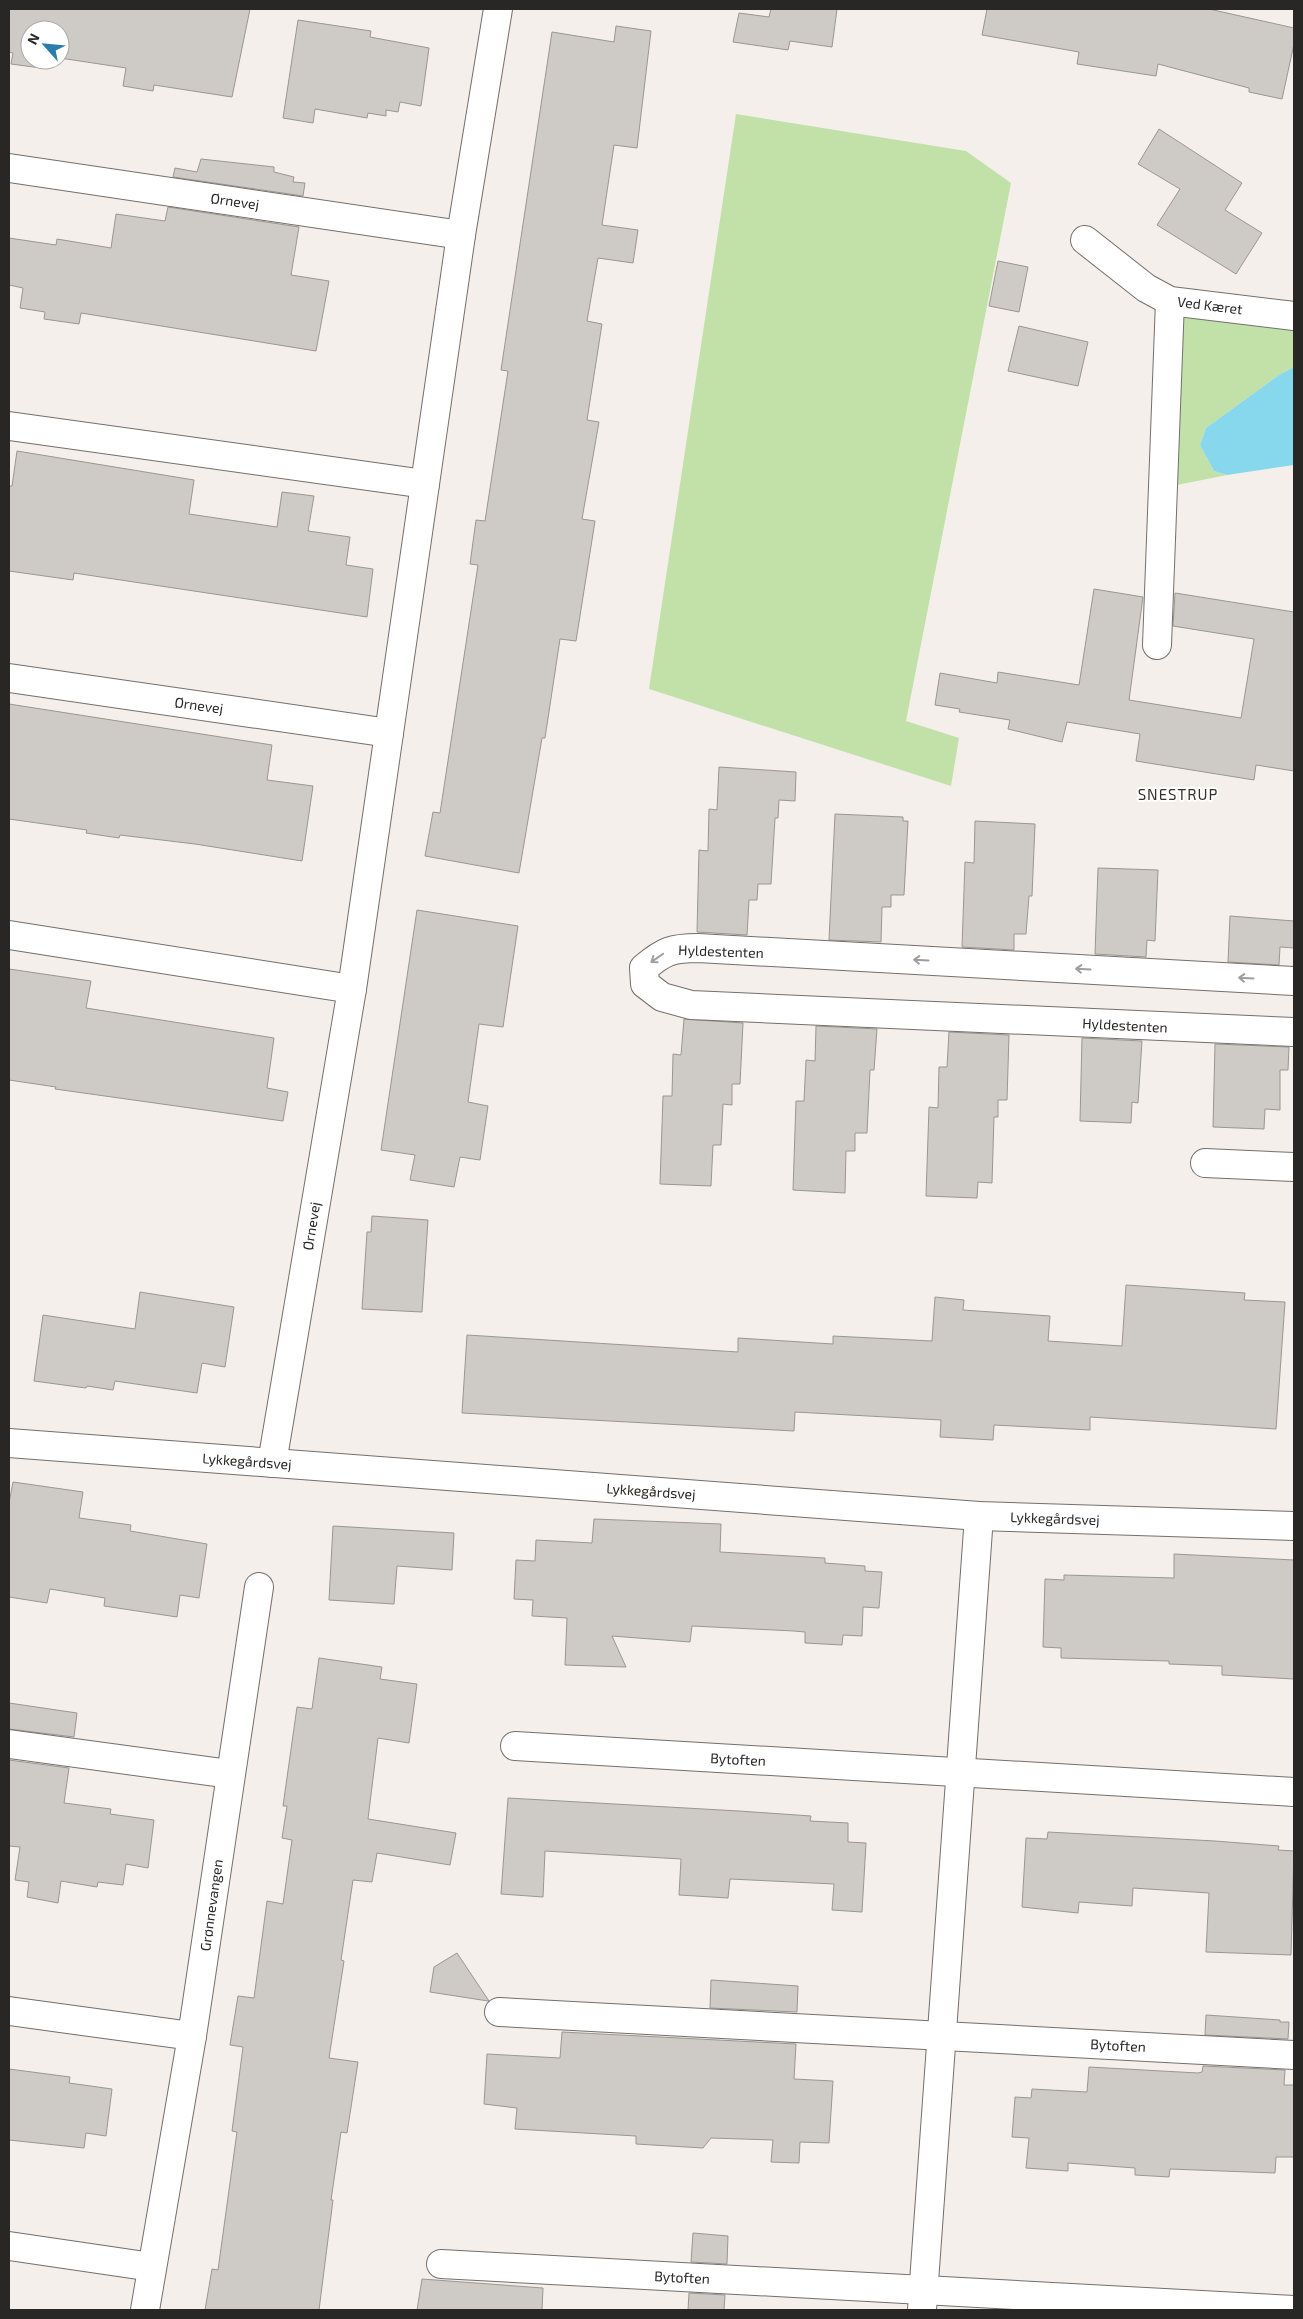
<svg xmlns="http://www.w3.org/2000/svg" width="1303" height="2319" font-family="'Exo 2',sans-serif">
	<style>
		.green { fill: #c1e1a9 }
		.water { fill: #88d8ed }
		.building { fill: #cecac5; stroke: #9a9692 }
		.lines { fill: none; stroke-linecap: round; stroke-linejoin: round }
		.minor-casing { stroke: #746f6b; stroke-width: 30 }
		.minor { stroke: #fff; stroke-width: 28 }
		.oneway { stroke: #9f9e9d }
		.labels { text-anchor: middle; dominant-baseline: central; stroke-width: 4; stroke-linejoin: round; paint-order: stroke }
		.street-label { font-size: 14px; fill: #292726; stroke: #fff }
		.neighbourhood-label { font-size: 15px; letter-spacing: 1px; fill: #35312e; stroke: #fff }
	</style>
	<rect width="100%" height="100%" fill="#f4efeb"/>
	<g class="green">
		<path d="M 736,114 L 966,151 L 1011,183 L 906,721 L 959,738 L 951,786 L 649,689 Z"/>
		<path d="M 1170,301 L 1294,316 L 1294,367 L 1279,375 L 1206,428 L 1200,445 L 1214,471 L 1227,475 L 1162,488 Z"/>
	</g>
	<path class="water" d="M 1294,367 L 1294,465 L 1227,475 L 1214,471 L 1200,445 L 1206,428 L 1279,375 Z"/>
	<g class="building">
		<path d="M 9,9 L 250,9 L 232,97 L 154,85 L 153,91 L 123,86 L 126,68 L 60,58 L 60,30 L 30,30 L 30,60 L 42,60 L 41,68 L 11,64 L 13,53 L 9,52 Z"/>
		<path d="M 771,9 L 837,9 L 832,47 L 790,41 L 788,50 L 733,42 L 739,13 L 769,17 Z"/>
		<path d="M 987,9 L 1209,9 L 1294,28 L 1294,44 L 1282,99 L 1249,92 L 1249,88 L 1158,64 L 1156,76 L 1077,64 L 1079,52 L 982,35 Z"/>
		<path d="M 298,20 L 371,31 L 370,37 L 429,48 L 421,106 L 400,102 L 398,112 L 386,110 L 386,116 L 368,113 L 367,118 L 315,109 L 313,123 L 283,118 Z"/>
		<path d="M 616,26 L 651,31 L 637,148 L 614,145 L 602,225 L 638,230 L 633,263 L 598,258 L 587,321 L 602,324 L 587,420 L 599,422 L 582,519 L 595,521 L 576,641 L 560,639 L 545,738 L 542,738 L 519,873 L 425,856 L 433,812 L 440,813 L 463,663 L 478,565 L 470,564 L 476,520 L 485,521 L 508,371 L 501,370 L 552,32 L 614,42 Z"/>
		<path d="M 1159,129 L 1242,183 L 1225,210 L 1262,233 L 1236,274 L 1157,225 L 1180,189 L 1138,164 Z"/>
		<path d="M 201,159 L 274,167 L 274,172 L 294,177 L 293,182 L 305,183 L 303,196 L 173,177 L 175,168 L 197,172 Z"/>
		<path d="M 168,207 L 299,227 L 291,275 L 329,281 L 316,351 L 81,313 L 79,324 L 44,319 L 45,312 L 20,308 L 23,288 L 9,285 L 9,238 L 56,245 L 57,239 L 111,248 L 116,214 L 165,221 Z"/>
		<path d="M 998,261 L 1028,267 L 1019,312 L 989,306 Z"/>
		<path d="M 1019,326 L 1088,342 L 1078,386 L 1008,371 Z"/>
		<path d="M 17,451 L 194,480 L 189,514 L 277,527 L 282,492 L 314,496 L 308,531 L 350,537 L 346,565 L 373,569 L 367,617 L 74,573 L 73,580 L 9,571 L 9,486 L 12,486 Z"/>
		<path d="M 1094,589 L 1143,597 L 1129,700 L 1241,718 L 1254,639 L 1173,626 L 1175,593 L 1294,612 L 1294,771 L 1256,765 L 1254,780 L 1136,761 L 1140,734 L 1067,722 L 1062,742 L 1008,729 L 1010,720 L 959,712 L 960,709 L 935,705 L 940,673 L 997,683 L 998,672 L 1079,685 Z"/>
		<path d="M 9,704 L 272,745 L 267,780 L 313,786 L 302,861 L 195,844 L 120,835 L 119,838 L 86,833 L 87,830 L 9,819 Z"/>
		<path d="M 719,767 L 796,772 L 795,801 L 779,800 L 778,818 L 775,818 L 771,884 L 758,884 L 757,900 L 749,900 L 747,935 L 697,932 L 699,850 L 708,851 L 709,809 L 717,810 Z"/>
		<path d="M 835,814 L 903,817 L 903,821 L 908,821 L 904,895 L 891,895 L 891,907 L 882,907 L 881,942 L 829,940 Z"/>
		<path d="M 975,821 L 1035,824 L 1032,896 L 1029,896 L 1026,934 L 1014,934 L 1014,950 L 962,947 L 965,862 L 974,863 Z"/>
		<path d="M 1098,868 L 1158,870 L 1155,941 L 1147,940 L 1146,957 L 1095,954 Z"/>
		<path d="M 417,910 L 518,926 L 503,1027 L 479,1024 L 468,1102 L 488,1106 L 480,1160 L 460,1157 L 454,1187 L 410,1180 L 415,1155 L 381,1150 Z"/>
		<path d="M 1230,916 L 1294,921 L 1294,948 L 1280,947 L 1279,965 L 1228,962 Z"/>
		<path d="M 9,969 L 91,981 L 86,1008 L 274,1038 L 267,1088 L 288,1092 L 283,1121 L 55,1089 L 56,1087 L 9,1080 Z"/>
		<path d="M 684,1019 L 743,1023 L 740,1084 L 732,1084 L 732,1105 L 723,1104 L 721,1145 L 713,1145 L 711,1186 L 660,1184 L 663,1096 L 672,1096 L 673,1054 L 681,1055 Z"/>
		<path d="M 816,1026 L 877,1029 L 874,1070 L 870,1070 L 867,1133 L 855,1133 L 855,1151 L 846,1151 L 845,1193 L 793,1190 L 796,1101 L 804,1101 L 806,1060 L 815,1061 Z"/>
		<path d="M 949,1032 L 1009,1035 L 1007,1100 L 998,1100 L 998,1117 L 994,1117 L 992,1183 L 978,1182 L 977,1198 L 926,1196 L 929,1107 L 938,1108 L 939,1067 L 947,1067 Z"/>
		<path d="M 1082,1038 L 1142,1041 L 1138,1103 L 1132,1102 L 1131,1123 L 1080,1121 Z"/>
		<path d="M 1215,1044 L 1289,1047 L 1288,1070 L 1280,1070 L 1280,1110 L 1265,1109 L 1264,1129 L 1213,1127 Z"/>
		<path d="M 372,1216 L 428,1220 L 422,1312 L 362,1309 L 367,1232 L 371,1232 Z"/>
		<path d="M 1126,1285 L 1245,1293 L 1244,1300 L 1285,1302 L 1276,1429 L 1090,1417 L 1090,1430 L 994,1425 L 993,1440 L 940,1437 L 941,1420 L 795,1412 L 794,1431 L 462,1413 L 467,1335 L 738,1352 L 738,1338 L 833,1344 L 833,1336 L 932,1341 L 935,1297 L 964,1300 L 963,1310 L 1050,1316 L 1048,1341 L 1122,1346 Z"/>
		<path d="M 140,1292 L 234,1307 L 225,1367 L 202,1363 L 197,1393 L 115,1381 L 113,1390 L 87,1386 L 86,1388 L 34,1381 L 43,1315 L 135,1329 Z"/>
		<path d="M 13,1482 L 83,1492 L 79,1518 L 131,1525 L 130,1531 L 207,1544 L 199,1598 L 180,1595 L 177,1617 L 104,1606 L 105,1598 L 50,1589 L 47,1603 L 9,1597 L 9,1503 Z"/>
		<path d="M 594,1519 L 721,1524 L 720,1552 L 825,1558 L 825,1563 L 865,1566 L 865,1571 L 882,1572 L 879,1608 L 863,1607 L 862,1636 L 843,1635 L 842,1645 L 805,1643 L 805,1632 L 794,1631 L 692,1626 L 690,1642 L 612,1636 L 626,1667 L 565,1665 L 567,1618 L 532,1616 L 533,1600 L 514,1599 L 516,1560 L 535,1561 L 536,1540 L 592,1543 Z"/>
		<path d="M 333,1526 L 454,1533 L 452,1570 L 397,1566 L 394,1604 L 329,1600 Z"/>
		<path d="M 1174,1554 L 1294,1560 L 1294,1679 L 1222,1675 L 1222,1666 L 1169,1664 L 1169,1661 L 1061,1658 L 1061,1648 L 1043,1647 L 1045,1579 L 1064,1580 L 1064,1575 L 1174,1578 Z"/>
		<path d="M 319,1658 L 382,1667 L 380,1679 L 417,1684 L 409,1743 L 378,1738 L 368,1819 L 456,1833 L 450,1865 L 377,1853 L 372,1882 L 353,1880 L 341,1960 L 344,1961 L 329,2058 L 358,2062 L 347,2133 L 341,2132 L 331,2200 L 333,2200 L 319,2310 L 205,2310 L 212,2269 L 218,2270 L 237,2132 L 232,2131 L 243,2047 L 230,2045 L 238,1996 L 254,1998 L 267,1901 L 283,1904 L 292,1840 L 282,1838 L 287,1806 L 283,1806 L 297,1707 L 312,1709 Z"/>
		<path d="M 9,1703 L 77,1713 L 74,1737 L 9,1729 Z"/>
		<path d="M 9,1760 L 69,1768 L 64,1803 L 111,1809 L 110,1814 L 154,1820 L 148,1868 L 126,1864 L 123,1885 L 98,1882 L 97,1887 L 61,1881 L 58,1903 L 27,1897 L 29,1882 L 15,1880 L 20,1847 L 9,1846 Z"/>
		<path d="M 508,1798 L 739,1811 L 811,1816 L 810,1821 L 848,1823 L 848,1842 L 866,1843 L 862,1912 L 832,1910 L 834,1884 L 730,1879 L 728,1898 L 679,1895 L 681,1859 L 545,1851 L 543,1897 L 501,1894 Z"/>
		<path d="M 1048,1832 L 1215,1841 L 1279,1846 L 1278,1850 L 1294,1851 L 1291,1955 L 1206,1952 L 1209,1893 L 1133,1888 L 1132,1906 L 1079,1902 L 1078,1913 L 1022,1907 L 1026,1838 L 1047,1839 Z"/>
		<path d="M 457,1953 L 489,2001 L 488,2001 L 430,1992 L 434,1967 Z"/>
		<path d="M 711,1980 L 798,1986 L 797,2012 L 710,2008 Z"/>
		<path d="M 1206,2015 L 1280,2020 L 1280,2022 L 1289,2022 L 1288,2039 L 1205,2035 Z"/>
		<path d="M 562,2032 L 796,2044 L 794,2079 L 833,2081 L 829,2143 L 800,2142 L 799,2163 L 771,2162 L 773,2140 L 711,2138 L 703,2148 L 636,2144 L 636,2136 L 515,2129 L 517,2108 L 484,2104 L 487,2054 L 560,2058 Z"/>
		<path d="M 1203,2066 L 1285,2070 L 1284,2085 L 1294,2085 L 1294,2157 L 1276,2157 L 1275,2173 L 1170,2169 L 1169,2177 L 1135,2175 L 1135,2168 L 1068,2163 L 1068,2171 L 1026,2168 L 1029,2138 L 1012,2137 L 1015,2097 L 1031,2098 L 1032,2089 L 1087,2092 L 1089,2067 L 1198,2073 L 1202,2072 Z"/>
		<path d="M 9,2069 L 70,2077 L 69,2083 L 112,2089 L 106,2136 L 86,2133 L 84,2148 L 9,2140 Z"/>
		<path d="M 693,2233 L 728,2236 L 727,2264 L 691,2262 Z"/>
		<path d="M 422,2279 L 543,2288 L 542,2310 L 417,2310 Z"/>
		<path d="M 689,2293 L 725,2295 L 724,2310 L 688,2310 Z"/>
	</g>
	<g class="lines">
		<defs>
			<g id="minor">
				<path d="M 9,168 L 461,235"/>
				<path d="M 1085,240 L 1146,288 L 1170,301 L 1294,316"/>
				<path d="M 9,426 L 425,484"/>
				<path d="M 1157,645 L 1170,301"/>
				<path d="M 9,678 L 389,733"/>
				<path d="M 9,935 L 352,989"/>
				<path d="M 1294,981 L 698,948 C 672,948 664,951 644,968 L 645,984 L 662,997 L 691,1005 L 1294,1032"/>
				<path d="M 1205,1163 L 1294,1167"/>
				<path d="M 9,1443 L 979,1516 L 1294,1526"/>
				<path d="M 272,1463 L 352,989 L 461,235 L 498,9"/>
				<path d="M 9,1744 L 230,1774"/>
				<path d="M 515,1746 L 1294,1792"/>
				<path d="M 9,2011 L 192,2036"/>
				<path d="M 499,2012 L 1294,2055"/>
				<path d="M 9,2246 L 152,2267"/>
				<path d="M 441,2264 L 1294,2310"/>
				<path d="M 145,2310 L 192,2036 L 259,1587"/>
				<path d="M 922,2310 L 979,1516"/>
			</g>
		</defs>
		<use href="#minor" class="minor-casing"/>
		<use href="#minor" class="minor"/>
	</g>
	<defs><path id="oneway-shaft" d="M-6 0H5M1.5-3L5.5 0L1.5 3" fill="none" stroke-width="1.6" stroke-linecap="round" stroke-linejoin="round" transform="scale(1.25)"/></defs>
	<g class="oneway">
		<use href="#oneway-shaft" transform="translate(657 958) rotate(145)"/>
		<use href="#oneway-shaft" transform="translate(921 960) rotate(-177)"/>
		<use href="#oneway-shaft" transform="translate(1083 969) rotate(-177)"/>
		<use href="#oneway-shaft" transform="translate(1246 978) rotate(-177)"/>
	</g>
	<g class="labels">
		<g class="street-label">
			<text transform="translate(235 201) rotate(8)">Ørnevej</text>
			<text transform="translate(1210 305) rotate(7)">Ved Kæret</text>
			<text transform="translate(199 705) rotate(8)">Ørnevej</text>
			<text transform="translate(721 951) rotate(2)">Hyldestenten</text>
			<text transform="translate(1125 1025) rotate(3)">Hyldestenten</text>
			<text transform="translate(311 1226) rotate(-81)">Ørnevej</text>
			<text transform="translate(247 1461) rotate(4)">Lykkegårdsvej</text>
			<text transform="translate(651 1491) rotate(4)">Lykkegårdsvej</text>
			<text transform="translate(1055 1518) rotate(2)">Lykkegårdsvej</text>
			<text transform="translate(738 1759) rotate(3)">Bytoften</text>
			<text transform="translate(211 1905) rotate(-82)">Grønnevangen</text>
			<text transform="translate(1118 2045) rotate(3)">Bytoften</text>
			<text transform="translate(682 2277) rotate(3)">Bytoften</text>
		</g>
		<g class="neighbourhood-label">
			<text x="1178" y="794">SNESTRUP</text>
		</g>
	</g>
	<rect width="1303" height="2319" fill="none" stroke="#292726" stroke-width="20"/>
	<g transform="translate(45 45) rotate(297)"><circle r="24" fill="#ffffff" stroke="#a9a9a8"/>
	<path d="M0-4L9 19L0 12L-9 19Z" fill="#2b7bac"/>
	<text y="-8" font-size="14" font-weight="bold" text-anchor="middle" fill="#292726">N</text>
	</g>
</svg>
